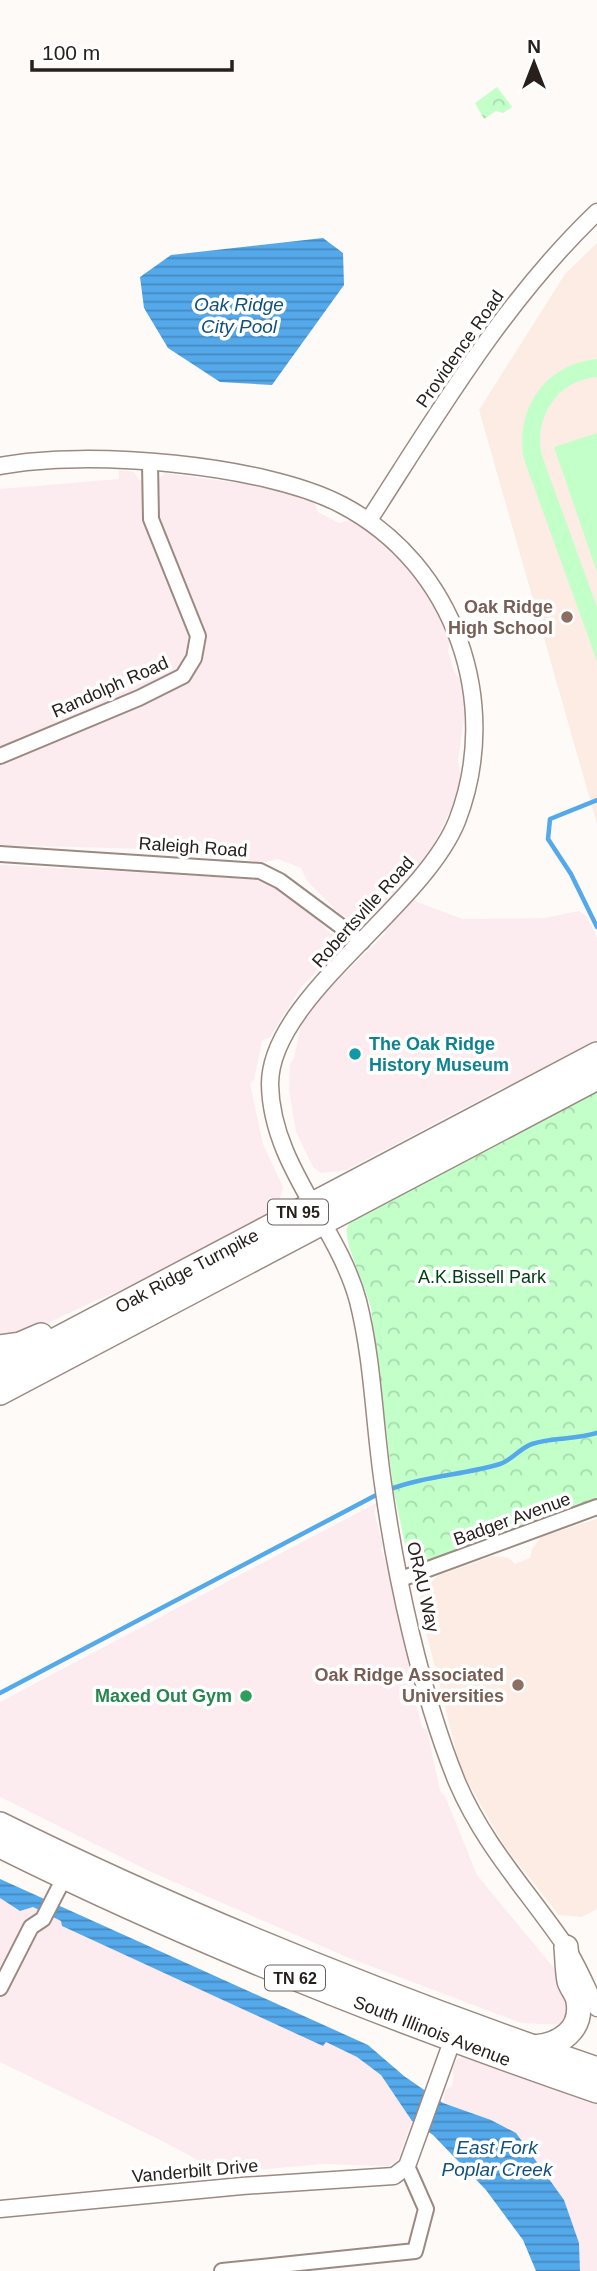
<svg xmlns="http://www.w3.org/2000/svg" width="597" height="2271" font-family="Helvetica,sans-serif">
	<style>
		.commercial { fill: #fcecf0 }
		.built { fill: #fcece4 }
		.forest { fill: url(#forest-crowns) }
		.garden { fill: #c2ffc9 }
		.water { fill: url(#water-rules) }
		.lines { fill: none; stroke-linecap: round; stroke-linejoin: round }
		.stream { stroke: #54a9eb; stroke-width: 4.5 }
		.minor-casing { stroke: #9b8a82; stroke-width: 18 }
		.tertiary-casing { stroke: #9b8a82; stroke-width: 19 }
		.trunk-casing { stroke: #9b8a82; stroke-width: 26 }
		.minor { stroke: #fff; stroke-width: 14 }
		.tertiary { stroke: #fff; stroke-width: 16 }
		.trunk { stroke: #fff; stroke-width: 23 }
		.education-dot { fill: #8d6e63; stroke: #fff; stroke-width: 2.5 }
		.culture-dot { fill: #0f9aa8; stroke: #fff; stroke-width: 2.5 }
		.leisure-dot { fill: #2e9e5b; stroke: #fff; stroke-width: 2.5 }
		.labels { text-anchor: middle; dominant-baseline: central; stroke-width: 7; stroke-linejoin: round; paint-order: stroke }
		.shield { fill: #fff; stroke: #686361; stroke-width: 2 }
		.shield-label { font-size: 16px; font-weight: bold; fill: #27201d }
		.street-label { font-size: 18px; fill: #27201d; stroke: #fff }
		.education-label { font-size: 18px; font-weight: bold; fill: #785e54; stroke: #fff; text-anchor: end }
		.culture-label { font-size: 18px; font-weight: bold; fill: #0d838f; stroke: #fff; text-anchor: start }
		.park-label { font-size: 18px; fill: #014014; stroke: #fff }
		.leisure-label { font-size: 18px; font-weight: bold; fill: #27864d; stroke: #fff; text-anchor: end }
		.water-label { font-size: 19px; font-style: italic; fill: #12517d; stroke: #fff }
	</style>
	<defs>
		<pattern id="forest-crowns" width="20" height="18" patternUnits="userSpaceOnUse" patternTransform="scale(1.75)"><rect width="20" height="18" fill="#c2ffc9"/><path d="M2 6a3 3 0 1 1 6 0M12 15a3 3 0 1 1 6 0" fill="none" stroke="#a7daac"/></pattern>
		<pattern id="water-rules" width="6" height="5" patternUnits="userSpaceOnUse" patternTransform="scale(1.75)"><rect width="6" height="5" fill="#54a9eb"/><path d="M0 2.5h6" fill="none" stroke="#4689be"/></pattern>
	</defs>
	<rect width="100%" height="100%" fill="#fefaf8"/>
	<g class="commercial">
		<path d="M 119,470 L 134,472 L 139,480 L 158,480 L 165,473 L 171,474 L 254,485 L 309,499 L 315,504 L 318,512 L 339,523 L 350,520 L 363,527 L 405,566 L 428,596 L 450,640 L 448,651 L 454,672 L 462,682 L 465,713 L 458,760 L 461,778 L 453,805 L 428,856 L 403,888 L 417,902 L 463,919 L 544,918 L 579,911 L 587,917 L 597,938 L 597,1044 L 528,1080 L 500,1089 L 346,1170 L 321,1173 L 313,1167 L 296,1132 L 289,1090 L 290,1064 L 294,1058 L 302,1021 L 313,1004 L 386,933 L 370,919 L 354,920 L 340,914 L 307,881 L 301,868 L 278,859 L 266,862 L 186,855 L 180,850 L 0,845 L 0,489 L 119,479 Z"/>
		<path d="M 0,865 L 253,879 L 279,888 L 303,905 L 333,936 L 336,945 L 330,959 L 302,986 L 270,1037 L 262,1041 L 254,1080 L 250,1084 L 263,1144 L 283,1187 L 277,1210 L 166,1271 L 99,1299 L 22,1335 L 0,1349 Z"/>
		<path d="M 378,1502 L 374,1512 L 383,1545 L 381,1549 L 393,1584 L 416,1683 L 413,1692 L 422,1727 L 427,1730 L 440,1791 L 445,1796 L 477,1875 L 558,1973 L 573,2001 L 562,2025 L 521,2023 L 349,1958 L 151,1872 L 0,1797 L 0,1702 Z"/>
		<path d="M 0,1898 L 20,1911 L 33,1907 L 61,1921 L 62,1926 L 323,2045 L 326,2042 L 357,2057 L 381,2075 L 412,2121 L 398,2160 L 387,2166 L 321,2164 L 205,2175 L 199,2161 L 166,2143 L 0,2062 Z"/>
		<path d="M 463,2057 L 597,2103 L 597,2271 L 580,2271 L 579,2243 L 443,2103 L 445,2090 L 452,2086 L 454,2077 L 452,2069 L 457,2059 Z"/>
	</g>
	<g class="built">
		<path d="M 597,243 L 597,824 L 479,410 L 565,274 Z"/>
		<path d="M 597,1519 L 597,1909 L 582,1917 L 559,1915 L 505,1847 L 461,1770 L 418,1600 L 437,1576 L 493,1556 L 509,1558 L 515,1564 L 530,1558 L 532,1549 L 541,1537 Z"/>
	</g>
	<g class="forest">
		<path d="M 497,87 L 512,107 L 503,113 L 496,111 L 484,119 L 475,103 Z"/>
		<path d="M 597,1087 L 597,1501 L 442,1560 L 425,1560 L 413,1554 L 405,1544 L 394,1493 L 371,1308 C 367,1291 343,1241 347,1228 C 348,1224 353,1218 355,1214 Z"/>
	</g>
	<g class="garden">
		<path d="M 597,359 L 597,377 C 557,380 533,418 542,456 L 597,607 L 597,661 L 524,459 C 514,410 546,363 597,359 Z"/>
		<path d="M 597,433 L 597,572 L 554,447 Z"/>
	</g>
	<g class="water">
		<path d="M 323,238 L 343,253 L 344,285 L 272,385 L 220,382 L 168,348 L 144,308 L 140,277 L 171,255 Z"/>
		<path d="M 0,1879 L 368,2045 L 404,2076 L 443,2103 L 491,2120 L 516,2133 L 564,2200 L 579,2243 L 580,2271 L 536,2271 L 523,2240 L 486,2190 L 433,2135 L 412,2121 L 381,2075 L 357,2057 L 326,2042 L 323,2046 L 62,1926 L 61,1921 L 33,1907 L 20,1911 L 0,1898 Z"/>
	</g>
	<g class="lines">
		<g class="stream">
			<path d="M 597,800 L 550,819 L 548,839 L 571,874 L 597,927"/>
			<path d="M 388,1490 C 424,1476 463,1475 500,1464 C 512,1460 520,1448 532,1444 C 552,1437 576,1440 597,1433"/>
			<path d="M 0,1693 L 380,1493"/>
		</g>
		<defs>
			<g id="minor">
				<path d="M 0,756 L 139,698 L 183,676 L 194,658 L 198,636 L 151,519 L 150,463"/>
				<path d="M 0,854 L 260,871 L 280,881 L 362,942"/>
				<path d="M 401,1579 L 597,1507"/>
				<path d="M 0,1988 L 31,1927 L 43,1919 L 64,1878"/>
				<path d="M 222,2271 L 415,2251 L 426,2209 L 407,2166"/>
			</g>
			<g id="tertiary">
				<path d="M 0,466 C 86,449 265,464 342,505 C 455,564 503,703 457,821 C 422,908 270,997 270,1084 C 271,1165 338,1226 358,1301 C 373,1360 374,1423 383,1484 C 396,1579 421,1693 457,1782 C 484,1845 526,1889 564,1944 C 577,1963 586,1987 597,2008"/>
				<path d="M 369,520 C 438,413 504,301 597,212"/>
				<path d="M 0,2209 L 242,2186 L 394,2176 L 407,2166 L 455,2033"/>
			</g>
			<g id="trunk">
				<path d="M 0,1347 L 20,1344 L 41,1335"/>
				<path d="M 0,1369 L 597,1054"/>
				<path d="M 0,1393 L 597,1078"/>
				<path d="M 0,1824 C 193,1920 393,1999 597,2069"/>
				<path d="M 0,1846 C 193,1942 393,2021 597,2091"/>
				<path d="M 534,2047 C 560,2045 583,2030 578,2001 C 577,1994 571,1988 569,1981 C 567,1970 567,1958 566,1947"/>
			</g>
		</defs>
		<use href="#minor" class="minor-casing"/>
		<use href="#tertiary" class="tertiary-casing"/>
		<use href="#trunk" class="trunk-casing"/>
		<use href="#minor" class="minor"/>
		<use href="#tertiary" class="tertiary"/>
		<use href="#trunk" class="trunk"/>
	</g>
	<g class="education-dot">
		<circle cx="567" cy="617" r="7"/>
		<circle cx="518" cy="1685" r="7"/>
	</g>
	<circle class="culture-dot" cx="355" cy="1054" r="7"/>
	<circle class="leisure-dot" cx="246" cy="1696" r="7"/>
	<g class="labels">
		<g class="shield">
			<rect x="268" y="1199.5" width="60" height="25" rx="5"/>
			<rect x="265" y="1965.5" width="60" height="25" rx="5"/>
		</g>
		<g class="shield-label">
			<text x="298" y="1212">TN 95</text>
			<text x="295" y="1978">TN 62</text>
		</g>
		<g class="street-label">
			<text transform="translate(460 349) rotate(-55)">Providence Road</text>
			<text transform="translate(110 687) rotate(-24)">Randolph Road</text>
			<text transform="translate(193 847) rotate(4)">Raleigh Road</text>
			<text transform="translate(363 912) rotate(-48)">Robertsville Road</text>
			<text transform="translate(187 1271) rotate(-28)">Oak Ridge Turnpike</text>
			<text transform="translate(512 1519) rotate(-20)">Badger Avenue</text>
			<text transform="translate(423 1587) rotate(77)">ORAU Way</text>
			<text transform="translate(432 2031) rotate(21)">South Illinois Avenue</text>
			<text transform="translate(195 2171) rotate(-5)">Vanderbilt Drive</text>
		</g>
		<g class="education-label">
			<text x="553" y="607">Oak Ridge<tspan x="553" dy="21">High School</tspan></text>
			<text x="504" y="1675">Oak Ridge Associated<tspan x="504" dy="21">Universities</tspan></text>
		</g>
		<g class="culture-label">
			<text x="369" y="1044">The Oak Ridge<tspan x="369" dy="21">History Museum</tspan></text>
		</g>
		<g class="park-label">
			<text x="482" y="1277">A.K.Bissell Park</text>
		</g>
		<g class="leisure-label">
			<text x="232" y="1696">Maxed Out Gym</text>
		</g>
		<g class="water-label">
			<text x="239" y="304">Oak Ridge<tspan x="239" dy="22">City Pool</tspan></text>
			<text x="497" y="2147">East Fork<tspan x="497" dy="22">Poplar Creek</tspan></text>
		</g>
	</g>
	<g transform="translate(534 63)" stroke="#ffffff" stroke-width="5" paint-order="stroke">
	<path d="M0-5L12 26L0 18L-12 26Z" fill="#27201d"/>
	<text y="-10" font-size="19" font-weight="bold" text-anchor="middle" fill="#27201d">N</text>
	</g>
	<path d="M32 60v10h200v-10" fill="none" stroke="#27201d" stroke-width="3.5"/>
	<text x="42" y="60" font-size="21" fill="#27201d" stroke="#ffffff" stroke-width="5" paint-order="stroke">100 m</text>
</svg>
